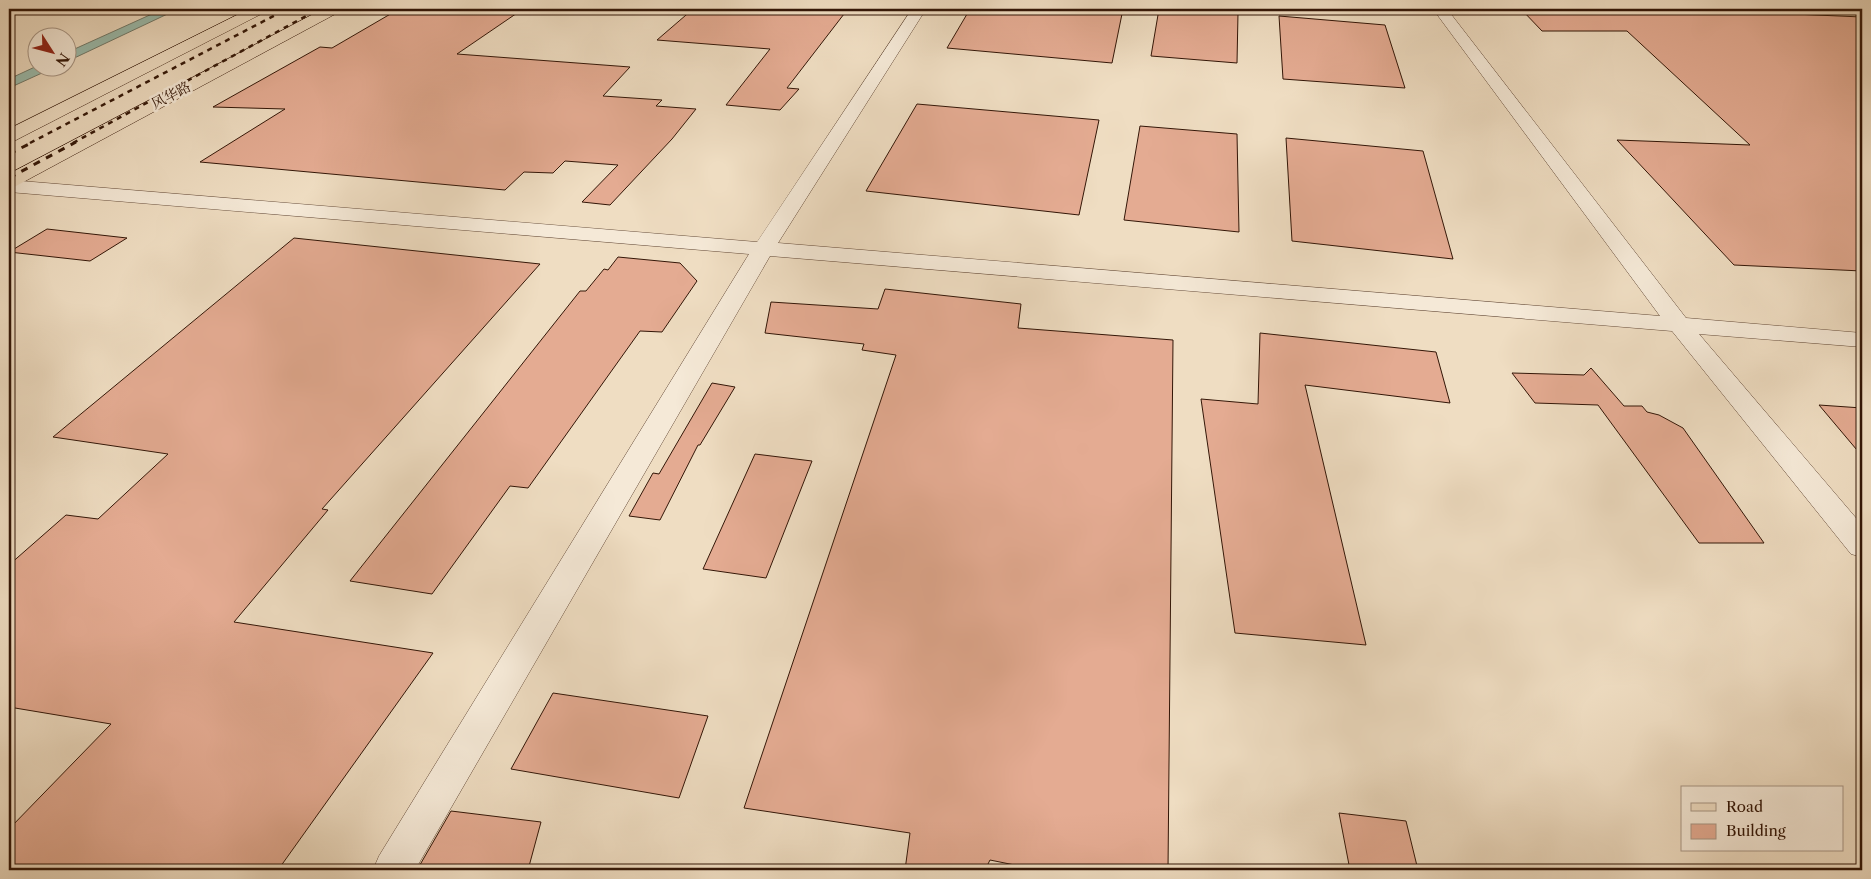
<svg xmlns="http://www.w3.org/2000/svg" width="1871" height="879" font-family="'Libre Caslon Text','Noto Serif SC',serif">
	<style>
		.water { fill: #9bbdae; stroke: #717a6b }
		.building { fill: #e4ab92; stroke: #331607 }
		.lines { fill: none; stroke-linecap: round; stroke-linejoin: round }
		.minor-casing { stroke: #624836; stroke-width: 1 }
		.major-casing { stroke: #331607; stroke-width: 1 }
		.minor { fill: #f5e9d7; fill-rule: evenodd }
		.major { fill: #efddc2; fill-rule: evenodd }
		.rail-far1 { stroke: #331607; stroke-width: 2.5; stroke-dasharray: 5 5; stroke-linecap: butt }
		.rail { stroke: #331607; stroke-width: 3; stroke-dasharray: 7 7; stroke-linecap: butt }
		.labels { text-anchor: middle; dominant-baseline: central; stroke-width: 5; stroke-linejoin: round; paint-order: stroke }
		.far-street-label { font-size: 14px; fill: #331607; stroke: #f5e9d7 }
	</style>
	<rect width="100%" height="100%" fill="#efddc2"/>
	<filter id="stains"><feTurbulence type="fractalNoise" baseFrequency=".004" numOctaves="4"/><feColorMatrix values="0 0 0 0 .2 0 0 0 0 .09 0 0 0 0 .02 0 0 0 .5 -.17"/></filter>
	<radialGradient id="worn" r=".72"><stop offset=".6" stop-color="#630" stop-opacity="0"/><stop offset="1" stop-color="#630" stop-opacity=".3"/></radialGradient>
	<g class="water">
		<path d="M 163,9 L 178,9 L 68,61 L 68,52 Z"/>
		<path d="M 37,66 L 53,68 L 9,88 L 9,79 Z"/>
	</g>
	<g class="building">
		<path d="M 399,9 L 523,9 L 457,54 L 630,67 L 603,96 L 662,100 L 656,106 L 696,109 L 672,139 L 610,205 L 582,202 L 618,165 L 565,161 L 553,173 L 524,172 L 505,190 L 200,162 L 285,109 L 213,107 L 320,47 L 332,48 Z"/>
		<path d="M 693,9 L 769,9 L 844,14 L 787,88 L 799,89 L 780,110 L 726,105 L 770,49 L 657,40 Z"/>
		<path d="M 970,9 L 1123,9 L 1112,63 L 947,48 Z"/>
		<path d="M 1159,9 L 1238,13 L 1237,63 L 1151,56 Z"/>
		<path d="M 1521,9 L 1784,9 L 1793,14 L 1862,17 L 1862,271 L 1734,265 L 1617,140 L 1750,145 L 1627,31 L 1542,31 Z"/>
		<path d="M 1279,16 L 1385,25 L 1405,88 L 1283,79 Z"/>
		<path d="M 917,104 L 1099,120 L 1079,215 L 866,191 Z"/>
		<path d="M 1140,126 L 1237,134 L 1239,232 L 1124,220 Z"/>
		<path d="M 1286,138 L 1423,151 L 1453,259 L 1292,241 Z"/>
		<path d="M 47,229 L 127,238 L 90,261 L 9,252 Z"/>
		<path d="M 294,238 L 540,264 L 322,509 L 328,510 L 234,622 L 433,653 L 278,870 L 9,870 L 9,829 L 111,724 L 9,707 L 9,565 L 66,515 L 98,519 L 168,454 L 53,437 Z"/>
		<path d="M 618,257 L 680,263 L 697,281 L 662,332 L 640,331 L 528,488 L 510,486 L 432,594 L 350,581 L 580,291 L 586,291 L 604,269 L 608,270 Z"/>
		<path d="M 885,289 L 1021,304 L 1018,328 L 1173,340 L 1168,870 L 1039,870 L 990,860 L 985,870 L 905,870 L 910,833 L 744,808 L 896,355 L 862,350 L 864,344 L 765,333 L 771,302 L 878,309 Z"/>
		<path d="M 1260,333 L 1436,352 L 1450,403 L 1305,385 L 1366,645 L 1235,633 L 1201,399 L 1258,404 Z"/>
		<path d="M 1591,368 L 1624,406 L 1642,406 L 1647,412 L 1659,415 L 1683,428 L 1764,543 L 1699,543 L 1598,405 L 1535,403 L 1512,373 L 1584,375 Z"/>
		<path d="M 712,383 L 735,387 L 700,445 L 698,445 L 660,520 L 629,516 L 653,473 L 659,474 Z"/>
		<path d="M 1819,405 L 1862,408 L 1862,456 Z"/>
		<path d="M 755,454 L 812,461 L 766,578 L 703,569 Z"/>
		<path d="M 553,693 L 708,716 L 679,798 L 511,769 Z"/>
		<path d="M 451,811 L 541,822 L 528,870 L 417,870 Z"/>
		<path d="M 1339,813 L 1406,821 L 1418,870 L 1350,870 Z"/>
	</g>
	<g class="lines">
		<defs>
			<path id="minor" d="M 912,9 L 926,9 L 778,243 L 1660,316 L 1433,9 L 1447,9 L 1686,318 L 1862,333 L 1862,347 L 1699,334 L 1862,525 L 1862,557 L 1851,554 L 1672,331 L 770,256 L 415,870 L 373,870 L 379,856 L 749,254 L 9,192 L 9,180 L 757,242 Z"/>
			<g id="major">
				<path d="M 249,9 L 267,9 L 265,12 L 16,140 L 9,141 L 9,129 Z"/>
				<path d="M 323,9 L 341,9 L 339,12 L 16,186 L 9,188 L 9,174 Z"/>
			</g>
		</defs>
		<use href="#minor" class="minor-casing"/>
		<use href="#major" class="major-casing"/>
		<use href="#minor" class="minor"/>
		<use href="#major" class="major"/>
		<g class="rail-far1">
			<path d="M 30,143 L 287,9"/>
			<path d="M 73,143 L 319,9"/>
		</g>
		<g class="rail">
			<path d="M 9,154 L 33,142"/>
			<path d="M 9,178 L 76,142"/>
		</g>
	</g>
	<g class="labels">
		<g class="far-street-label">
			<text transform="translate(171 95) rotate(-28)">风华路</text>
		</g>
	</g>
	<rect width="1871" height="879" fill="none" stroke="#efddc2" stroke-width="30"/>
	<rect x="10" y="10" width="1851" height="859" fill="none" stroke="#331607" stroke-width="2.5"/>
	<rect x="15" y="15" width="1841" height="849" fill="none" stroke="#331607"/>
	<rect x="1681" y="786" width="162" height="65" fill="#f5e9d7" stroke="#a79584"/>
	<rect x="1691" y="803" width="25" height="8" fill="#efddc2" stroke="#a79584"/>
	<text x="1726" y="812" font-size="15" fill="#331607">Road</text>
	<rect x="1691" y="824" width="25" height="15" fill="#e4ab92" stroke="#a79584"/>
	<text x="1726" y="836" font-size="15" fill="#331607">Building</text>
	<g transform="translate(52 52) rotate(126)"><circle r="24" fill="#f5e9d7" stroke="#a79584"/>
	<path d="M0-4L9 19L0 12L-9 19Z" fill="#8f2418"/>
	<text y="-8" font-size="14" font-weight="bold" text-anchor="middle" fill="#331607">N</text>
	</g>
	<rect width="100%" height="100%" filter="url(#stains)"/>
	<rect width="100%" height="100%" fill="url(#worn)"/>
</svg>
